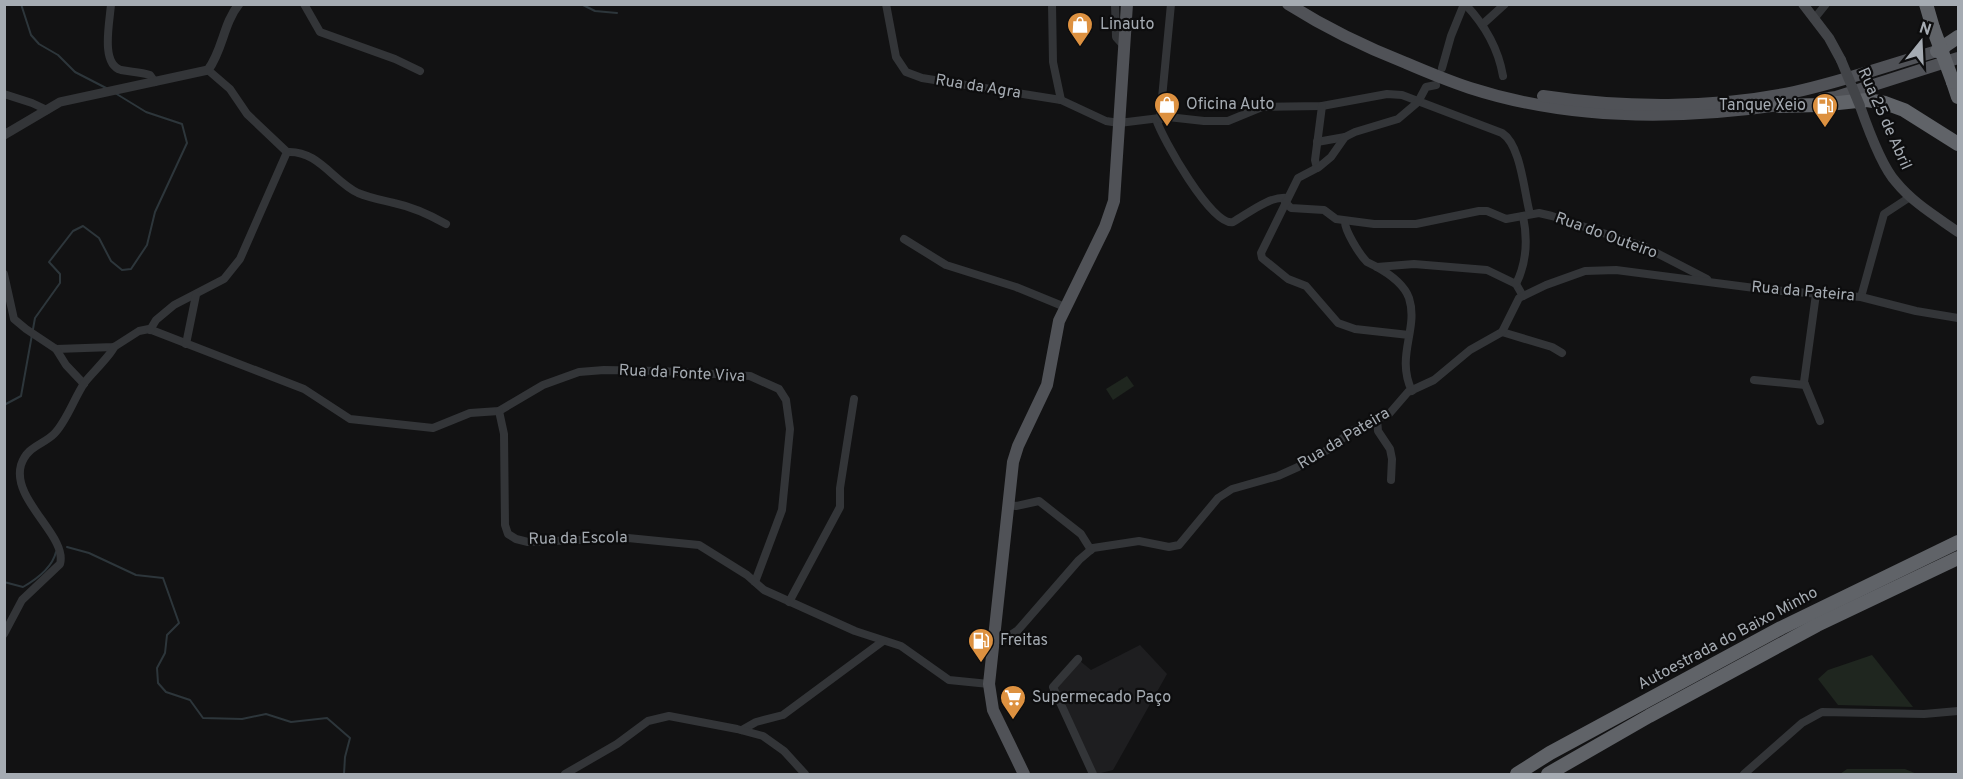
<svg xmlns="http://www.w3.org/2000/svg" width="1963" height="779" font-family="Overpass,sans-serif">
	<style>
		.built { fill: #1e1e20 }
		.green { fill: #1f261f }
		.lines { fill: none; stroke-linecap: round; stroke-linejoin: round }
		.stream { stroke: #2d363b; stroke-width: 2 }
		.minor { stroke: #333538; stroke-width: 8 }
		.tertiary { stroke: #333538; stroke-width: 9 }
		.secondary { stroke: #424448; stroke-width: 10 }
		.primary { stroke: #505257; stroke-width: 12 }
		.motorway { stroke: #606368; stroke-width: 14 }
		.secondary-bridge { stroke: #424448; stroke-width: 10 }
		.motorway-bridge { stroke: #606368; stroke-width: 14 }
		.labels { text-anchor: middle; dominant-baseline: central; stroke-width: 4.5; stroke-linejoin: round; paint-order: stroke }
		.poi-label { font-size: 16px; fill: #a5abb2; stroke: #0d0d0e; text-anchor: start }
		.street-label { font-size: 16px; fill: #a5abb2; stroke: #0d0d0e }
	</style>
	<rect width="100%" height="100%" fill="#121213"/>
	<path class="built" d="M 1140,645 L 1167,674 L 1113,770 L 1097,774 L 1056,688 L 1080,661 L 1091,670 Z"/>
	<g class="green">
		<path d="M 1127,376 L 1134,386 L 1113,400 L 1106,389 Z"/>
		<path d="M 1872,655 L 1913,707 L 1838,705 L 1818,679 L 1828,670 Z"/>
		<path d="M 1847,769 L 1905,769 L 1917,774 L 1840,774 Z"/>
	</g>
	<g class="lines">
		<g class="stream">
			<path d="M 21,4 L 31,35 L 39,44 L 58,55 L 75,72 L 108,89"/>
			<path d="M 567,4 L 569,4"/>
			<path d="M 581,4 L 595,11 L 617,13"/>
			<path d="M 4,405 L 21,396 L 35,318 L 60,283 L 60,274 L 49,262 L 73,231 L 83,226 L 99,238 L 111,261 L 122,270 L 131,269 L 147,245 L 155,212 L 187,143 L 182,124 L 146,112 L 115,93"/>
			<path d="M 67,547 L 89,553 L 136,575 L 163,578 L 179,623 L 167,635 L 165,653 L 157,668 L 158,683 L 166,692 L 190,700 L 203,718 L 242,719 L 266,714 L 291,722 L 327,718 L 350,738 L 345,757 L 344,774"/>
			<path d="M 4,582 L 23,587 C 37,579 52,568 56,552"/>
		</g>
		<g class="minor">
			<path d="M 111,4 C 110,21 100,64 121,70 C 131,72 140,72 150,75 L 155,82"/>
			<path d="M 304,4 L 320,32 L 395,59 L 420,71"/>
			<path d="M 886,4 L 896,57 L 906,72 L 922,78 L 1061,100 L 1106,121 L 1119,123 L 1168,117 L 1204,121 L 1228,121 L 1262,107 L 1322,106 L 1387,94 L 1402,95 L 1502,133 C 1521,145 1524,192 1530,214"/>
			<path d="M 1052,4 L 1053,62 L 1061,100"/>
			<path d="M 1115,4 L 1116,37 L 1124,46"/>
			<path d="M 1465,4 C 1485,25 1498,47 1503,76"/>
			<path d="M 1814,19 L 1826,4"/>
			<path d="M 1483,24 L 1505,4"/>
			<path d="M 1442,68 L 1451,36 L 1464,4"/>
			<path d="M 4,94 L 32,103 L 47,110"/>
			<path d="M 1156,119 C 1162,138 1212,227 1233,222 C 1249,213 1269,196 1287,198"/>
			<path d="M 1160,119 L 1171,4"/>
			<path d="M 1317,142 L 1345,137"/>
			<path d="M 287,152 C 318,150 333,181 358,193 C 370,198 382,200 394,203 C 413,207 430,215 446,224"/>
			<path d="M 1317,168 L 1315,160 L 1322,106"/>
			<path d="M 1285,202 L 1291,208 L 1324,210 L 1336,219 L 1374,224 L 1416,224 L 1479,211 L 1487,211 L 1506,219 L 1539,213 L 1552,216 L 1645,247 L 1707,279"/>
			<path d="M 1345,221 C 1344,230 1360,255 1367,262 C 1369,263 1373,265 1375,266 C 1388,273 1404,284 1409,298 C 1419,329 1395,356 1412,391"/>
			<path d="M 904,239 L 946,265 L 1016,287 L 1065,307"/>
			<path d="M 1377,267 L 1414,264 L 1487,270 L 1516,284 L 1523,296"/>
			<path d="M 4,274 L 14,319 L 26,329 L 56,349 L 114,347 L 139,331 L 149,329 L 304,389 L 350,419 L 433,428 L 470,413 L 499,411 L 543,385 L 579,372 L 604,370 L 660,371 L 750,376 L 779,389 L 786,400 L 790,429 L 782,510 L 755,582"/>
			<path d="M 1516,284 C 1527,262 1528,240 1523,216"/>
			<path d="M 1816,294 L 1804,382 L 1820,421"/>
			<path d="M 1861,297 L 1884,214 L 1910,197"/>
			<path d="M 150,330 L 156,320 L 174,305 L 224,279 L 240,259 L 287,152 L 247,114 L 230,89 L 208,70"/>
			<path d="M 1502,332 L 1552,347 L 1562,353"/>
			<path d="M 1409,335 L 1355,329 L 1338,323 L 1306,286 L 1288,279 L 1262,258 L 1261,253 L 1298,178 L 1319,167 L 1331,157 L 1345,137 L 1355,132 L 1398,119 L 1418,102 L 1426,87 L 1436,85"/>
			<path d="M 186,344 L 196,295"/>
			<path d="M 56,349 L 66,365 L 84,384"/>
			<path d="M 1754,380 L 1805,385"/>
			<path d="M 499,411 L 504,434 L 505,525 L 508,534 L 516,539 L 528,542 L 628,538 L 699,545 L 747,575 L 764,590 L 855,631 L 901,646 L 949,680 L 989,684"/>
			<path d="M 1377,419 L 1378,431 L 1390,449 L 1392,459 L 1391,480"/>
			<path d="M 1009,505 L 1016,506 L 1039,501 L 1081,534 L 1091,550"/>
			<path d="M 789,602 L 840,507 L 840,488 L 854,399"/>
			<path d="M 4,634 L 22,600 L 60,564 C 68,536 11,500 21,465 C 27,446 43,445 54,434 C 67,421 74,398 85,382 C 92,373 111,355 114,347"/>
			<path d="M 994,641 L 1006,638 L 1018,630 L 1079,560 L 1093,548 L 1139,541 L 1169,547 L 1179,545 L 1218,498 L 1232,489 L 1278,476 L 1298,467 L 1329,449 L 1352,431 L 1389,414 L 1408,392 L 1434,380 L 1470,350 L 1502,332 L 1519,298 L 1546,285 L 1585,271 L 1616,270 L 1770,290 L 1861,297 L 1916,311 L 1958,318"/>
			<path d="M 1078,659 L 1053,687 L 1093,774"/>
			<path d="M 742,730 L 756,722 L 783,715 L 883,641"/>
			<path d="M 565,774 L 617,744 L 648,721 L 669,716 L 737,729 L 763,736 L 784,751 L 805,774"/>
			<path d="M 1744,774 L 1802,723 L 1822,712 L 1924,714 L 1958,711"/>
		</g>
		<path class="tertiary" d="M 4,135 L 60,102 L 208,70 C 223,50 223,24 239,4"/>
		<g class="secondary">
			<path d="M 1803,4 L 1829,38 L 1841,60"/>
			<path d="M 1860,106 C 1867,126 1882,167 1896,182 C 1913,203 1937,217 1958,232"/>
		</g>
		<g class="primary">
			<path d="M 1288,4 C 1326,28 1365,47 1406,63 C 1427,72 1449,81 1470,88 C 1572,121 1682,120 1787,104"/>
			<path d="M 1543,96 C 1622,108 1715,109 1794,92 C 1845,81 1894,63 1944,49"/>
			<path d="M 1822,99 L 1836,97 L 1958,58"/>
			<path d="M 1024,774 L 993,710 L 989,684 L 1013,462 L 1018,446 L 1047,385 L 1059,321 L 1105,227 L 1114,201 L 1127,4"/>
		</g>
		<g class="motorway">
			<path d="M 1926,4 L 1933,28"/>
			<path d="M 1937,51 L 1958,37"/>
			<path d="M 1953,82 L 1958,97"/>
			<path d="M 1779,106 L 1819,105 L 1867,100 L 1885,103 L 1904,110 L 1958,144"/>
			<path d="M 1517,774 L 1550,753 L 1781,628 L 1958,542"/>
			<path d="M 1548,774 L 1649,716 L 1817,625 L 1958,558"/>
		</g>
		<path class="secondary-bridge" d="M 1841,60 L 1860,106"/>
		<path class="motorway-bridge" d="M 1933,28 L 1953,82"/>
	</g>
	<defs>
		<symbol id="shop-pin" viewBox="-11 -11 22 30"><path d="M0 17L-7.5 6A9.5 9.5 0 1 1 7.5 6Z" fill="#dd9140" stroke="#0d0d0e"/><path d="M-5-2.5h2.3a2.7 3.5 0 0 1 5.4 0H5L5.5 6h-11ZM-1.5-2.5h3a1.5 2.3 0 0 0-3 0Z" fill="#fff"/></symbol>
		<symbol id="fuel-pin" viewBox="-11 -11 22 30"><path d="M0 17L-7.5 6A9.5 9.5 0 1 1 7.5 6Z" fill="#dd9140" stroke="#0d0d0e"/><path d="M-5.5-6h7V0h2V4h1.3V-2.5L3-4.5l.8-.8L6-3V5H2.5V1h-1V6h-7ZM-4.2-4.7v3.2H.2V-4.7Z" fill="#fff"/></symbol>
		<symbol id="supermarket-pin" viewBox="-11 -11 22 30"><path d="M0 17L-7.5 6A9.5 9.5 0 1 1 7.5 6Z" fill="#dd9140" stroke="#0d0d0e"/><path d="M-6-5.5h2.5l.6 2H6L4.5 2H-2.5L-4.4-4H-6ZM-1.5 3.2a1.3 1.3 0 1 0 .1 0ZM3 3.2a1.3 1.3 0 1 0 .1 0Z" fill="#fff"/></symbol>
	</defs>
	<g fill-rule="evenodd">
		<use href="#shop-pin" x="1065" y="10" width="30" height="40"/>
		<use href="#shop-pin" x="1152" y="90" width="30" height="40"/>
		<use href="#fuel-pin" x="1810" y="91" width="30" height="40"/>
		<use href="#fuel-pin" x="966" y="626" width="30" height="40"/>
		<use href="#supermarket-pin" x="998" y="683" width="30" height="40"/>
	</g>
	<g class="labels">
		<g class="poi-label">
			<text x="1100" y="25">Linauto</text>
			<text x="1186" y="105">Oficina Auto</text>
			<text x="1806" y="106" text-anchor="end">Tanque Xeio</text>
			<text x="1000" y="641">Freitas</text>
			<text x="1032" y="698">Supermecado Paço</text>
		</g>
		<g class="street-label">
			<text transform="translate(978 87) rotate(9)">Rua da Agra</text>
			<text transform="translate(1884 119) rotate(66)">Rua 25 de Abril</text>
			<text transform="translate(1606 236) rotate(20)">Rua do Outeiro</text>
			<text transform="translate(1803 292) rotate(5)">Rua da Pateira</text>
			<text transform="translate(682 374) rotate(3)">Rua da Fonte Viva</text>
			<text transform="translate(1344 439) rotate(-31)">Rua da Pateira</text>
			<text transform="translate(578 539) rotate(-1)">Rua da Escola</text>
			<text transform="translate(1728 639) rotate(-28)">Autoestrada do Baixo Minho</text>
		</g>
	</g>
	<rect width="1963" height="779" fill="none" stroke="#a5abb2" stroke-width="12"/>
	<g transform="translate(1921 42) rotate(18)" stroke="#0d0d0e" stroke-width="4.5" paint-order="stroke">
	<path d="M0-4.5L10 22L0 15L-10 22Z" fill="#a5abb2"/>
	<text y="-9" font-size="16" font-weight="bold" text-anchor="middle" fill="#a5abb2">N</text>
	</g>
</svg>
